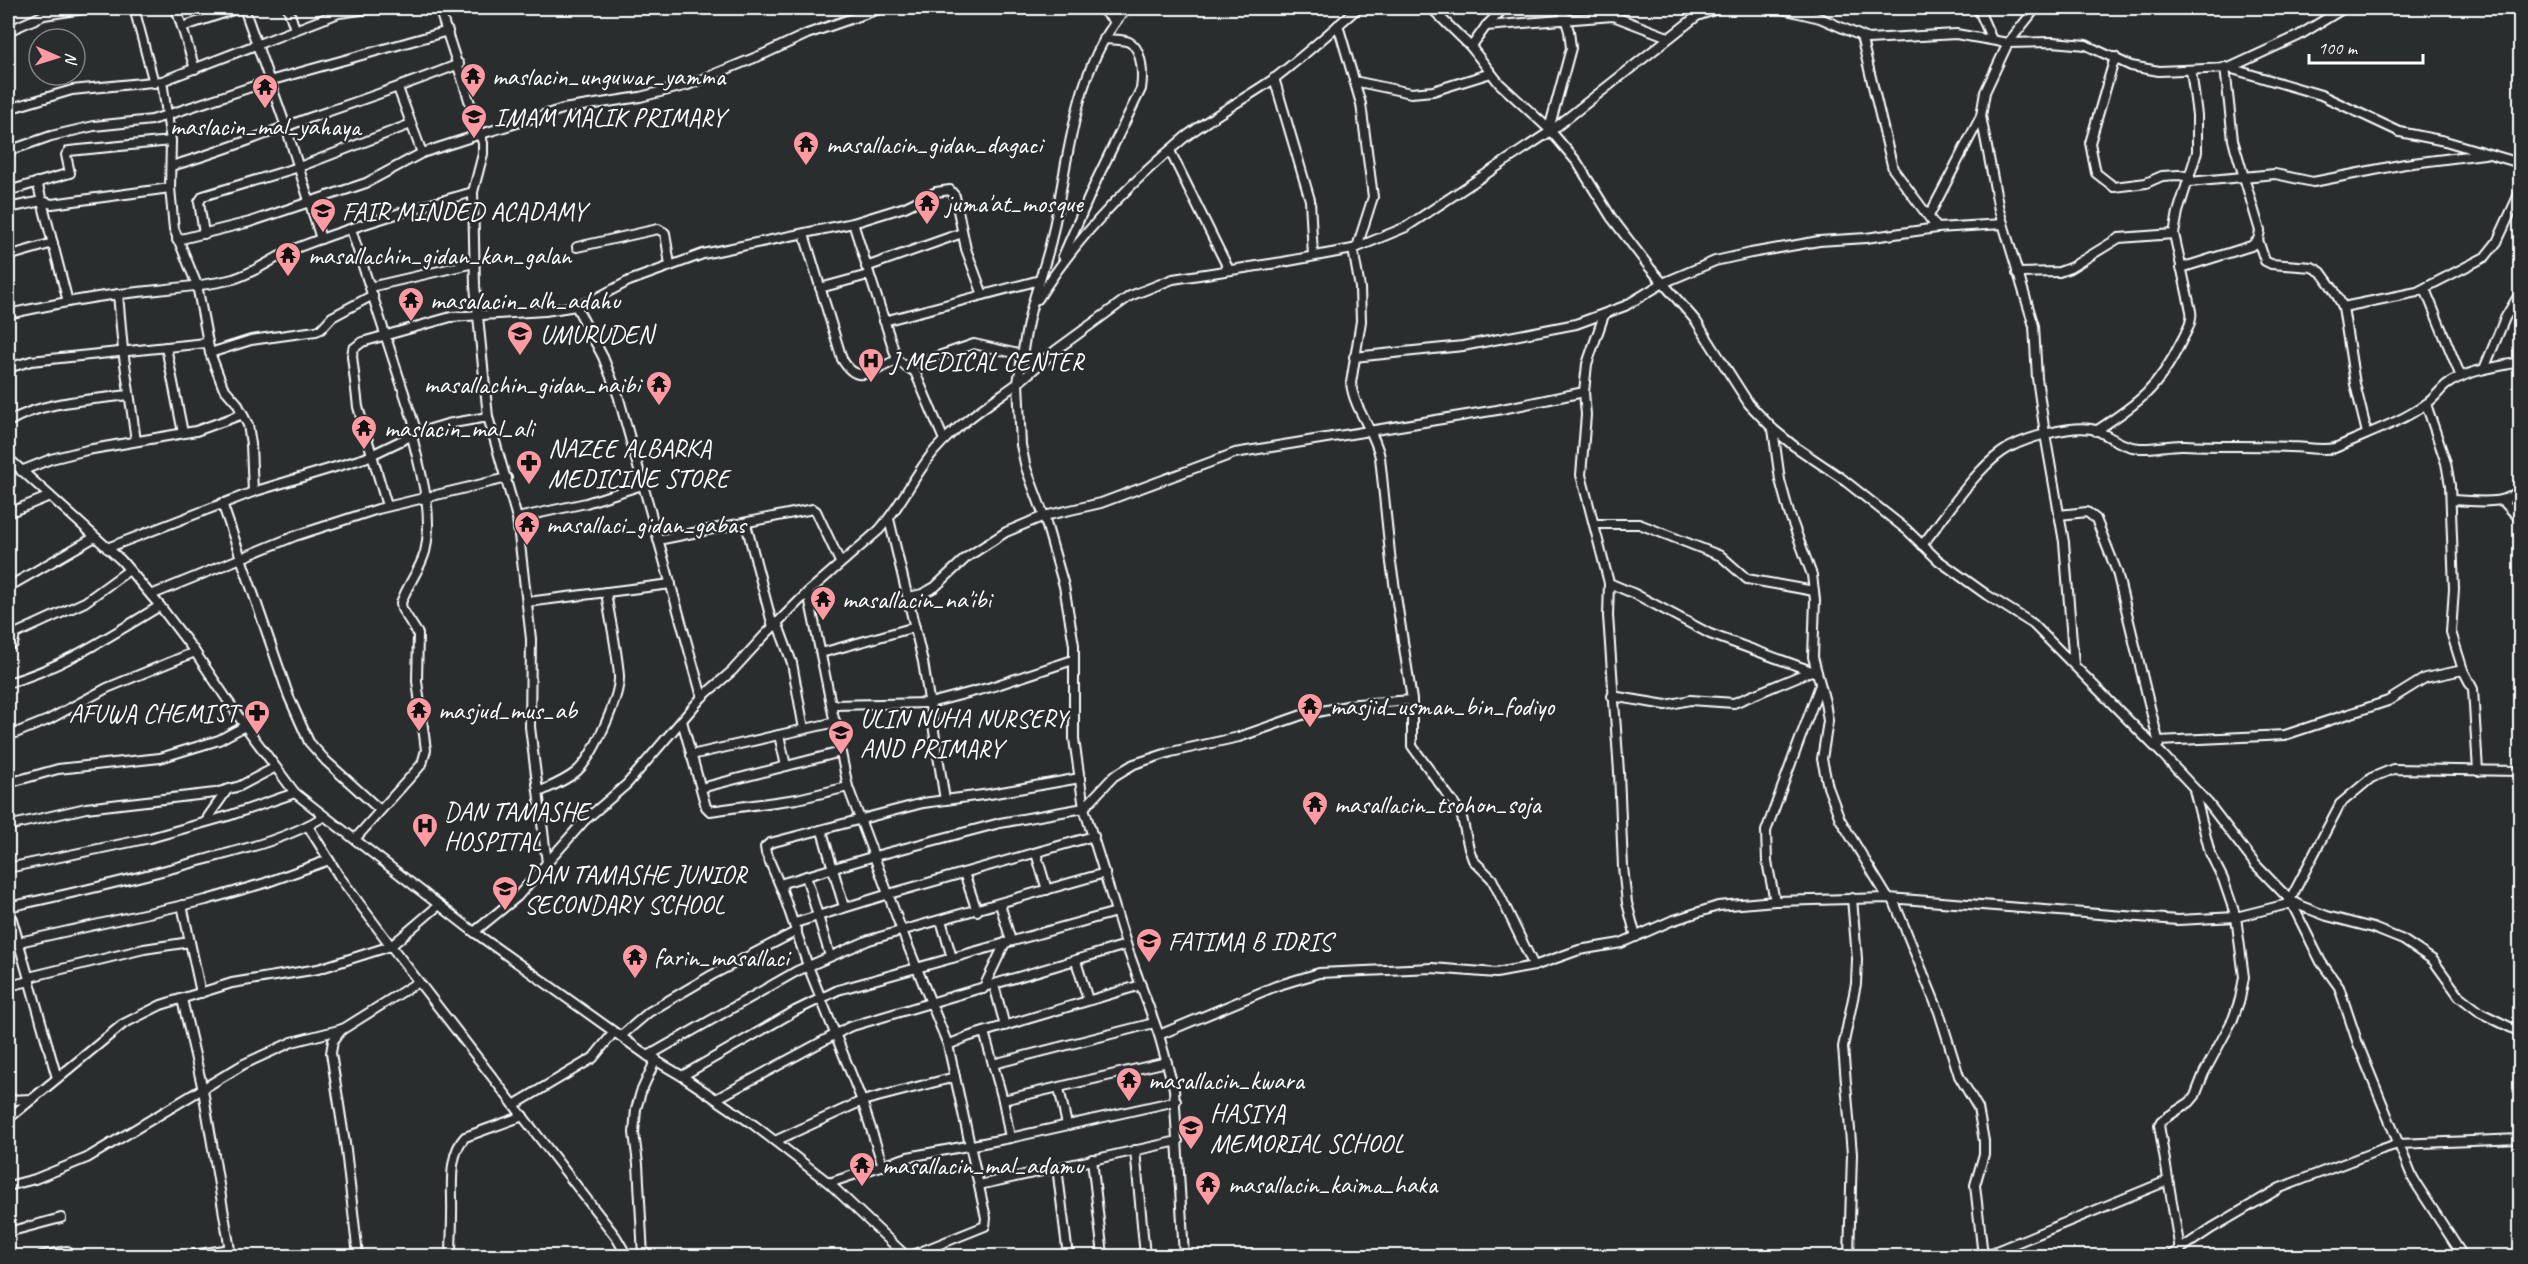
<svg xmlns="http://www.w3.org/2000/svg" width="2528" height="1264" font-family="Caveat,sans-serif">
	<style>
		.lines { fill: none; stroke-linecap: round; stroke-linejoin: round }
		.minor-casing { stroke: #fff; stroke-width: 12 }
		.minor { stroke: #2a2d2e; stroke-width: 8 }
		.labels { text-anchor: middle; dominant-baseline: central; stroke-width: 5; stroke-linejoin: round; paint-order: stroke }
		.poi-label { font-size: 26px; fill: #fff; stroke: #2a2d2e; text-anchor: start }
	</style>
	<rect width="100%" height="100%" fill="#2a2d2e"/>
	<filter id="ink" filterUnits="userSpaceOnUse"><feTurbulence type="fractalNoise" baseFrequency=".0167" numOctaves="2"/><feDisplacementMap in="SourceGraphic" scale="12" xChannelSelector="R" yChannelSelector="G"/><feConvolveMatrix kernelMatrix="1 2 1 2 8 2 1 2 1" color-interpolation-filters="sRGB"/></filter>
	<g filter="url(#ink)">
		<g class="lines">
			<defs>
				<g id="minor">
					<path d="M 134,8 L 154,83"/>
					<path d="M 176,8 L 195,69"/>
					<path d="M 244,8 L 286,127 L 321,239"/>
					<path d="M 288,8 L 295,29"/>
					<path d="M 439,8 L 483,143 L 483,154 L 473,192 L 475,286 L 488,417 L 517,518 L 531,639 L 530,727 L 547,863"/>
					<path d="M 1100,8 L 1115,21"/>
					<path d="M 1431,8 L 1471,47 L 1499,83 L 1549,129 L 1577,162 L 1611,217 L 1650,268 L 1696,321 L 1749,404 L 1773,429 L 1794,446 L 1840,477 L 1907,530 L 1938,560 L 1987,595 L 2033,624 L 2162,754 L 2208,803 L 2255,864 L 2290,900 L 2301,906 L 2327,916 L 2373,928 L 2403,940 L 2433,960 L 2459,996 L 2481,1013 L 2520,1032"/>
					<path d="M 1778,8 L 1820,18 L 1868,39 L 1956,34 L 2008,43 L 2053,42 L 2086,45 L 2131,66 L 2159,71 L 2229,68 L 2321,95 L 2400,132 L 2445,141 L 2520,163"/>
					<path d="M 1978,8 L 1992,40"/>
					<path d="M 2036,8 L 2008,43 L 1985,92 L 1981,116 L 1999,210 L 2034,326 L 2037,378 L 2045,434 L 2064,542 L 2074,665"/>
					<path d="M 1338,25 L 1361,104 L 1373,197 L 1357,247"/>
					<path d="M 1486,26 L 1613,16 L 1668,37"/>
					<path d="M 182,27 L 239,8"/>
					<path d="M 8,31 L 44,15 L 90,8"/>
					<path d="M 1861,36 L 1893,169 L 1937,228"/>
					<path d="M 1471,47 L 1486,26 L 1504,8"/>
					<path d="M 2115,57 L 2090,143 L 2096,173 L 2114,187 L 2146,183 L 2162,176 L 2179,175 L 2190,177"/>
					<path d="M 2229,68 L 2298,36 L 2344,8"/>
					<path d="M 1274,78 L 1310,200 L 1313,256"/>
					<path d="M 162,81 L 171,141 L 170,188 L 174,229 L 197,285 L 210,353 L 223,387 L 237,403 L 248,425 L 251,444 L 253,492"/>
					<path d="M 1354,81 L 1411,93 L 1433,91 L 1491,73"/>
					<path d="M 398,88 L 422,153"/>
					<path d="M 8,109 L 72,90 L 162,81 L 339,13 L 376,8"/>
					<path d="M 1549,129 L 1571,48 L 1569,31 L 1562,8"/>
					<path d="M 8,151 L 51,136 L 94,126 L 152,120 L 269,81 L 448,31"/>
					<path d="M 1170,151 L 1229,270"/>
					<path d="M 171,166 C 218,153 262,135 309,118 C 359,101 409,84 459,64"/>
					<path d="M 37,182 L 68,302"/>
					<path d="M 2189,182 L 2275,174 L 2313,182 L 2405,164 L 2484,154"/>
					<path d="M 8,191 L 70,173 L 66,155 L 69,151 L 171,141"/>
					<path d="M 8,208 L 42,201 L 52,204 L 170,188"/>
					<path d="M 1929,216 L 1981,116"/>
					<path d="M 853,223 L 897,360 L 915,372 L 944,440"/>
					<path d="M 351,229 L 417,433"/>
					<path d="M 204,234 L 199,202 L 203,196 L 299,167 L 411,124"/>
					<path d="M 804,234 L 842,359 C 858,387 872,370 897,360"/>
					<path d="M 177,240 L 250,222 L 366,183 L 422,153 L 481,134 L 563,109 L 640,97 L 688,85 L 764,54 L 807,34 L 882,8"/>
					<path d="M 2258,240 L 2265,261 L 2271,264 L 2312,267 L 2321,272 L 2334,290 L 2343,307 L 2355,384 L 2367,433"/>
					<path d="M 577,247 L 658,229 L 665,233 L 670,265"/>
					<path d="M 1353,249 L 1360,288 L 1361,321 L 1351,383 C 1354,410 1375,431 1380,457 L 1391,563 L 1412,700 L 1412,746 L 1461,813 L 1469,849 L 1473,860 L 1492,879 L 1534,966"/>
					<path d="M 8,256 L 53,243"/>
					<path d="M 1063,256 L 1097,179 L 1141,89 C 1143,76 1143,49 1129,42 C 1122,39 1111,40 1104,39"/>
					<path d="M 866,267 L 962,233"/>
					<path d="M 2181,268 L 2251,246 L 2258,240 L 2260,231 L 2233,140 L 2225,67"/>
					<path d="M 2017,273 L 2059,272 L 2070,268 L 2119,238 L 2174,234"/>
					<path d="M 370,287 L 474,263"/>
					<path d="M 820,288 L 868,275"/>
					<path d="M 2425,289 L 2461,377"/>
					<path d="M 118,294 L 123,350 L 136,441"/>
					<path d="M 1038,299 C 1076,238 1129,184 1184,138 C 1213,115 1245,99 1275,78 C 1304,56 1331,31 1358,8"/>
					<path d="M 576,306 L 603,357 L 618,395 L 702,697"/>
					<path d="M 2343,307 L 2417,292 L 2485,257 L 2497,242 L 2520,192"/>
					<path d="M 8,314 C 45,306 82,298 120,294 C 158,289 197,288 233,279 C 257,272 275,256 299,247 C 356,225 415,208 473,192"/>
					<path d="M 1604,315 L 1587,364 L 1584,392 L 1586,415 L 1581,475 L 1609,583 L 1608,616 L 1619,772 L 1623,867 L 1627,903 L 1636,937"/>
					<path d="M 884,321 L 1040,280"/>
					<path d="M 166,347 L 183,433"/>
					<path d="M 210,353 L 251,340 L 316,331 L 321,329 L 332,317 L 373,295"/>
					<path d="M 1354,357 L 1463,346 L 1576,324 L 1625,306 L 1663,283 L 1715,261 L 1751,253 L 1819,241 L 1866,238 L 1937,228 L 2003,224"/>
					<path d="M 906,367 L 974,344 L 1023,355"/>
					<path d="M 8,368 L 31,361 L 206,343"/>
					<path d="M 2484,369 L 2505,318 L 2520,293"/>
					<path d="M 2426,404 L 2446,463 L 2450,485 L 2454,589 L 2451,632 L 2463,670 L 2473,689 L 2478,771"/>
					<path d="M 8,422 C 43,401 89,400 129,395"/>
					<path d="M 1773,429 L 1780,480 L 1789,513 L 1812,575 L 1815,600 L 1813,657 L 1825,702 L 1828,721 L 1822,759 L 1828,787 L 1840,819 L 1888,898"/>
					<path d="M 2096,431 C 2140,402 2158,389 2181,342 C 2186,332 2193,322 2191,311 L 2174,234 L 2178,212 L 2197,152 L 2197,115 L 2191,70"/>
					<path d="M 8,458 L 121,560 L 160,606 L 195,652 L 245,726 L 295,793 L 474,932 L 648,1056 L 682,1076 L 754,1125 L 829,1183 L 906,1256"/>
					<path d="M 21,471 L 51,459 L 87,450 L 196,431 L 243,414"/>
					<path d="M 2452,500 C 2471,500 2510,508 2520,487"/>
					<path d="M 2502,500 L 2520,519"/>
					<path d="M 222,503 L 289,697 L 309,742 L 326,761 L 380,810"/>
					<path d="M 387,506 L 358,407 L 352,356 L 353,349 L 362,342 L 451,317 L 545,311 L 576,306 L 589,302 L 629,281 L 703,254 L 853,223 L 905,207 L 936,192 L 950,190 L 955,196 L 966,249 L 983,295"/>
					<path d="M 8,513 L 50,496"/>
					<path d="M 2059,515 L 2087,512 L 2096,519 L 2117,572 L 2159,744"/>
					<path d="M 517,518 L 586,503 L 642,485"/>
					<path d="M 889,519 L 923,662 L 945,800"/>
					<path d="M 746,524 L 773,627"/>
					<path d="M 1594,524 L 1639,524 L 1721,556 L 1747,579 L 1814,591"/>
					<path d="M 658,540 L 813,509 L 816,511 L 840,562"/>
					<path d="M 1922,545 C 1945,517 1973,472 2002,452 C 2020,439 2076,422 2098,431 C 2112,438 2123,447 2140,448 C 2155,449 2170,444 2185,445 C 2220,447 2255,445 2290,447 C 2305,447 2320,451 2335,448 C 2365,434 2400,423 2426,404 C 2434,399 2439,391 2446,385 C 2467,370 2496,367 2520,362"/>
					<path d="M 107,548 L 253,492 L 365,458 L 417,433 L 447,424 L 488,417"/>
					<path d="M 1609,583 L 1635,594 L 1710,634 L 1817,673"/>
					<path d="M 8,587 L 95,537"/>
					<path d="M 808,592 L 848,787 L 902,931 L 948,1045 L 986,1218 L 985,1226 L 910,1256"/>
					<path d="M 151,595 L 295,536 L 378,509 L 507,478"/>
					<path d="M 909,597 L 922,594 L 935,587 L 967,557 L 1006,532 L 1044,516 L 1101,503 L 1235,453 L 1497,410 L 1584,392"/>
					<path d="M 527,602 L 671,584"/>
					<path d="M 777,622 L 792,663 L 804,729"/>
					<path d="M 8,646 L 13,644 L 15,634 L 85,602 L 129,570"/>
					<path d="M 821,653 L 915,627"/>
					<path d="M 8,683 C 62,668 111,635 160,606"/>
					<path d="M 1612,696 L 1666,705 L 1690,700 L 1734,703 L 1811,671"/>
					<path d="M 832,705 L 930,703 L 991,687 L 1073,660"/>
					<path d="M 682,721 L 706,807 L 710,811 L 797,799 L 848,787"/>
					<path d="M 779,735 L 786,766"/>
					<path d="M 8,736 L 48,720 L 107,688 L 195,652"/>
					<path d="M 2158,741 L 2285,735 L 2388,701 L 2425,678 L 2463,670"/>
					<path d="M 691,755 L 836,722"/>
					<path d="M 8,783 L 58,769 L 160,758 L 219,740 L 245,726"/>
					<path d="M 701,788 L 841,752"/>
					<path d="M 539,792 C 552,786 565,781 576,772 C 593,758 620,697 619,676 C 617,648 610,620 606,592"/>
					<path d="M 208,817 L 227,790"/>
					<path d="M 8,826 L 86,808 L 215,793 L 240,786 L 274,768"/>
					<path d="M 308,826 L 339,876 L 391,946 L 616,1237 L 627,1256"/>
					<path d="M 822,831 L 844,907"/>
					<path d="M 355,839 L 422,764 L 426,750 L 417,681 L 418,634 L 402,609 L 401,603 C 407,585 420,570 425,552 C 434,513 421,474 412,436"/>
					<path d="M 1036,853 L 1047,890"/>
					<path d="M 8,868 L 150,838 L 228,816 L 295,793"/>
					<path d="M 964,873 L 977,911"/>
					<path d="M 806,876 L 830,956"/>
					<path d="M 781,888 L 766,853 L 765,847 L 770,843 L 923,803 L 990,794 L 1080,778"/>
					<path d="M 1893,899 L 1939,1012 L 1959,1076 L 1978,1108 L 1984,1141 L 1984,1154 L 1975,1185 L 1983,1256"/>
					<path d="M 1775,901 L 1767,862 L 1766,831 L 1820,685"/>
					<path d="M 1000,904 L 1011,941"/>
					<path d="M 8,905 L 57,1078"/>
					<path d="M 182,905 L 201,993"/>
					<path d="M 8,907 C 74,893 138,878 203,860 C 244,849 287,839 323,817"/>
					<path d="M 941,920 L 952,958"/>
					<path d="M 795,923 L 889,894 L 1094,836"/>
					<path d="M 474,932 L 517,897 L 584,821 L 627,784 L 702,697 L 732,671 L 764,636 L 808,592 L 879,530 C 901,506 914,475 935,450 C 959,423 989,404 1018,383 C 1022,358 1025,331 1032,306 C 1037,287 1044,268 1049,249 C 1069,170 1070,70 1127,8"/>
					<path d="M 8,947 L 19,942 L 206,900 L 265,883 L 329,860"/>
					<path d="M 1076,961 L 1088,1000"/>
					<path d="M 29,977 L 144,949 L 190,942"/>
					<path d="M 994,985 L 1005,1026"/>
					<path d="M 8,986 L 30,981"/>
					<path d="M 983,989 L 1005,943"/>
					<path d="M 182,999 L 203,1090 L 231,1256"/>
					<path d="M 342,1029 L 333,1041 L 331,1053 L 346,1150 L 358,1256"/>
					<path d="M 984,1032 L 1003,1100 L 1010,1138"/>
					<path d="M 1159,1035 L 1276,986 L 1319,973 L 1432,968 L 1496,973 L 1534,966 L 1579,950 L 1621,943 L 1671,921 L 1718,906 L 1775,901 L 1888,898 L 2178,920 L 2236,917 L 2292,903"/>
					<path d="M 621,1036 L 649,1012 L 712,975 L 797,931"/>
					<path d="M 948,1045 L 967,1037 L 1141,985"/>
					<path d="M 648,1056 L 797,971 L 869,940 L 1105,873"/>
					<path d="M 993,1064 L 1154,1023"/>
					<path d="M 682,1076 L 795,1011 L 838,990 L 1116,912"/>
					<path d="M 1059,1088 L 1067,1125"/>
					<path d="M 716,1099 L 849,1027 L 1126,945"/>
					<path d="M 8,1100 L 32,1099"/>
					<path d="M 1003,1100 L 1167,1062"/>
					<path d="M 514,1105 L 593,1058 L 614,1032"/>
					<path d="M 8,1119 L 123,1024 L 161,1005 L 232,983 L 318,969 L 391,946 L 439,905"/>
					<path d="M 775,1141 L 862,1101 L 955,1077"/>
					<path d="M 1135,1150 L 1145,1256"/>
					<path d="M 1092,1159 L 1103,1256"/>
					<path d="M 883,1166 L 862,1101 L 808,966 L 782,890 L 783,883 L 875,856 L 1000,823 L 1084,808 L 1114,776 L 1134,764 L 1171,752 L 1239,737 L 1302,715 L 1357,704 L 1412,700"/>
					<path d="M 1057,1167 L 1068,1256"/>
					<path d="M 829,1183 L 908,1157 L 1010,1138 L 1176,1101"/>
					<path d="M 979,1185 L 1178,1141"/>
					<path d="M 8,1186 L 35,1179 L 87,1158 L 244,1064 L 292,1042 L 343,1029 L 418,982"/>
					<path d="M 8,1232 L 61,1218"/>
					<path d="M 41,1256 L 67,1251"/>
					<path d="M 187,1256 L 230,1249"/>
					<path d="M 451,1256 C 451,1242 452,1228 452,1214 C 453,1191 447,1156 465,1137 L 523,1116"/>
					<path d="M 643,1256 L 638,1164 L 634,1133 L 636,1109 L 641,1092 L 656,1059"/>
					<path d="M 1184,1256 L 1174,1089 L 1159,1035 L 1128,950 L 1084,808 L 1074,739 L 1074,645 L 1064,586 L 1044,516 L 1026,468 L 1021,445 L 1018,383 L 1056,350 L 1130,296 L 1173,279 L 1283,262 L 1353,249 L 1406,227 L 1551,131 L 1697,16 L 1720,8"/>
					<path d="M 1849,1256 L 1852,1154 L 1843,1047 L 1856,984 L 1857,959 L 1852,898"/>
					<path d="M 1984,1256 L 2167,1181"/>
					<path d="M 2170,1256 L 2212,1228 L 2280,1188 L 2382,1149 L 2398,1144 L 2520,1139"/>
					<path d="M 2181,1256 L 2159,1125 L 2161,1121 L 2190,1102 L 2195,1096 L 2204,1073 L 2233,1019 L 2240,999 L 2244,977 L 2236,917 L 2223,879 L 2210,853 L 2194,790"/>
					<path d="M 2463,1256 L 2413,1179 L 2358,1044 L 2339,987 L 2321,962 L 2290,900 L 2340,804 L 2371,778 L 2393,769 L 2520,771"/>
				</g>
			</defs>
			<use href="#minor" class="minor-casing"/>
			<use href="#minor" class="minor"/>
		</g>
	</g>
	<defs>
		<symbol id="temple-pin" viewBox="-11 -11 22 30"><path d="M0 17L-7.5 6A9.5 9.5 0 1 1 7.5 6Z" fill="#ff9aa2" stroke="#2a2d2e"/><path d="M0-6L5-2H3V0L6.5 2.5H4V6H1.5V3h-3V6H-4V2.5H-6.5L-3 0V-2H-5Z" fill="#111"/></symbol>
		<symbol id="school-pin" viewBox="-11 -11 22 30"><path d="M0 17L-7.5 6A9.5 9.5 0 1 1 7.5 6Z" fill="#ff9aa2" stroke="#2a2d2e"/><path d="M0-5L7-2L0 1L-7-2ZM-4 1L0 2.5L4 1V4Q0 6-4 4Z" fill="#111"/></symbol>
		<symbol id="hospital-pin" viewBox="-11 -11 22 30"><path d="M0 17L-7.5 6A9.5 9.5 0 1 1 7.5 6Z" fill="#ff9aa2" stroke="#2a2d2e"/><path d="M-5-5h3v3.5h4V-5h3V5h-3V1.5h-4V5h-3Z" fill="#111"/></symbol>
		<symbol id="pharmacy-pin" viewBox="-11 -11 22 30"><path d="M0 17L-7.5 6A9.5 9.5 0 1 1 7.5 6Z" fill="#ff9aa2" stroke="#2a2d2e"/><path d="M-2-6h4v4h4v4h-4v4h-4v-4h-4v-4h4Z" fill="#111"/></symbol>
	</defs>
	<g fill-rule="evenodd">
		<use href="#temple-pin" x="458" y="61" width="30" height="40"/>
		<use href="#temple-pin" x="250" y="72" width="30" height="40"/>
		<use href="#school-pin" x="459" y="102" width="30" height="40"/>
		<use href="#temple-pin" x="791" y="129" width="30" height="40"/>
		<use href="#temple-pin" x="912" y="188" width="30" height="40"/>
		<use href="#school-pin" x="308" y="196" width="30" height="40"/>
		<use href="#temple-pin" x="273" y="240" width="30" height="40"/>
		<use href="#temple-pin" x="396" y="285" width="30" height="40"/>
		<use href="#school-pin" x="505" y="319" width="30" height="40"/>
		<use href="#hospital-pin" x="856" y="346" width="30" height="40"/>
		<use href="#temple-pin" x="644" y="369" width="30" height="40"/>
		<use href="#temple-pin" x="349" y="413" width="30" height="40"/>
		<use href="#pharmacy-pin" x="514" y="448" width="30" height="40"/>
		<use href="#temple-pin" x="512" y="509" width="30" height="40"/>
		<use href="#temple-pin" x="808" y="584" width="30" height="40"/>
		<use href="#temple-pin" x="1295" y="691" width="30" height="40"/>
		<use href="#temple-pin" x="404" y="695" width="30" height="40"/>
		<use href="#pharmacy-pin" x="242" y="698" width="30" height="40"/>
		<use href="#school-pin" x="826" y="718" width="30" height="40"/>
		<use href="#temple-pin" x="1300" y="789" width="30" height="40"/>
		<use href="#hospital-pin" x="410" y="811" width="30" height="40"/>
		<use href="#school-pin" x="490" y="874" width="30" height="40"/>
		<use href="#school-pin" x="1134" y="926" width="30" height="40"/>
		<use href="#temple-pin" x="620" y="942" width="30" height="40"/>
		<use href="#temple-pin" x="1114" y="1065" width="30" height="40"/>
		<use href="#school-pin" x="1176" y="1113" width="30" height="40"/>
		<use href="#temple-pin" x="847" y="1150" width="30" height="40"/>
		<use href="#temple-pin" x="1193" y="1169" width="30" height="40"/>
	</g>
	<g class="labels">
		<g class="poi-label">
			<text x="492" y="76">maslacin_unguwar_yamma</text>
			<text x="494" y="117">IMAM MALIK PRIMARY</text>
			<text x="265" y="126" text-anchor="middle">maslacin_mal_yahaya</text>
			<text x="826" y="144">masallacin_gidan_dagaci</text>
			<text x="946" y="203">juma'at_mosque</text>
			<text x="342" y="211">FAIR MINDED ACADAMY</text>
			<text x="308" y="255">masallachin_gidan_kan_galan</text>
			<text x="430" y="300">masalacin_alh_adahu</text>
			<text x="540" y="334">UMURUDEN</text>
			<text x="890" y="361">J MEDICAL CENTER</text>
			<text x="640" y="384" text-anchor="end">masallachin_gidan_naibi</text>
			<text x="384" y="428">maslacin_mal_ali</text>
			<text x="548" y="448">NAZEE ALBARKA<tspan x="548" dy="30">MEDICINE STORE</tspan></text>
			<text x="546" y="524">masallaci_gidan_gabas</text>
			<text x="842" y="599">masallacin_na'ibi</text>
			<text x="1330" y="706">masjid_usman_bin_fodiyo</text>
			<text x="438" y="710">masjud_mus_ab</text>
			<text x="238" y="713" text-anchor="end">AFUWA CHEMIST</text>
			<text x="860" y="718">ULIN NUHA NURSERY<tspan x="860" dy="30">AND PRIMARY</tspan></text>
			<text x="1334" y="804">masallacin_tsohon_soja</text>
			<text x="444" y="811">DAN TAMASHE<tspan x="444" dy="30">HOSPITAL</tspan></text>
			<text x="524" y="874">DAN TAMASHE JUNIOR<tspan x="524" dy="30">SECONDARY SCHOOL</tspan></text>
			<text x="1168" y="941">FATIMA B IDRIS</text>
			<text x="654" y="957">farin_masallaci</text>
			<text x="1148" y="1080">masallacin_kwara</text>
			<text x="1210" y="1113">HASIYA<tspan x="1210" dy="30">MEMORIAL SCHOOL</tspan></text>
			<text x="882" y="1165">masallacin_mal_adamu</text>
			<text x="1228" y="1184">masallacin_kaima_haka</text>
		</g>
	</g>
	<rect width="2528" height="1264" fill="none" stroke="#2a2d2e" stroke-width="30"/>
	<rect x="15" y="15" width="2498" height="1234" fill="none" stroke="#fff" stroke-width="2" filter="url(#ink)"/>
	<g transform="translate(57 57) rotate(93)"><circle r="28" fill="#2a2d2e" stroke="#7f8182" stroke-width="1.5"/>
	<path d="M0-4.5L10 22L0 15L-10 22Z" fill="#ff9aa2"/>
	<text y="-9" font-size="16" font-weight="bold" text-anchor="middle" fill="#ffffff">N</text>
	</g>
	<path d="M2309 54v9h114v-9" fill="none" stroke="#ffffff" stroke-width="3"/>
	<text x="2318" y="54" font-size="18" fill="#ffffff" stroke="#2a2d2e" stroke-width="4.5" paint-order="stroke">100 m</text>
</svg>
